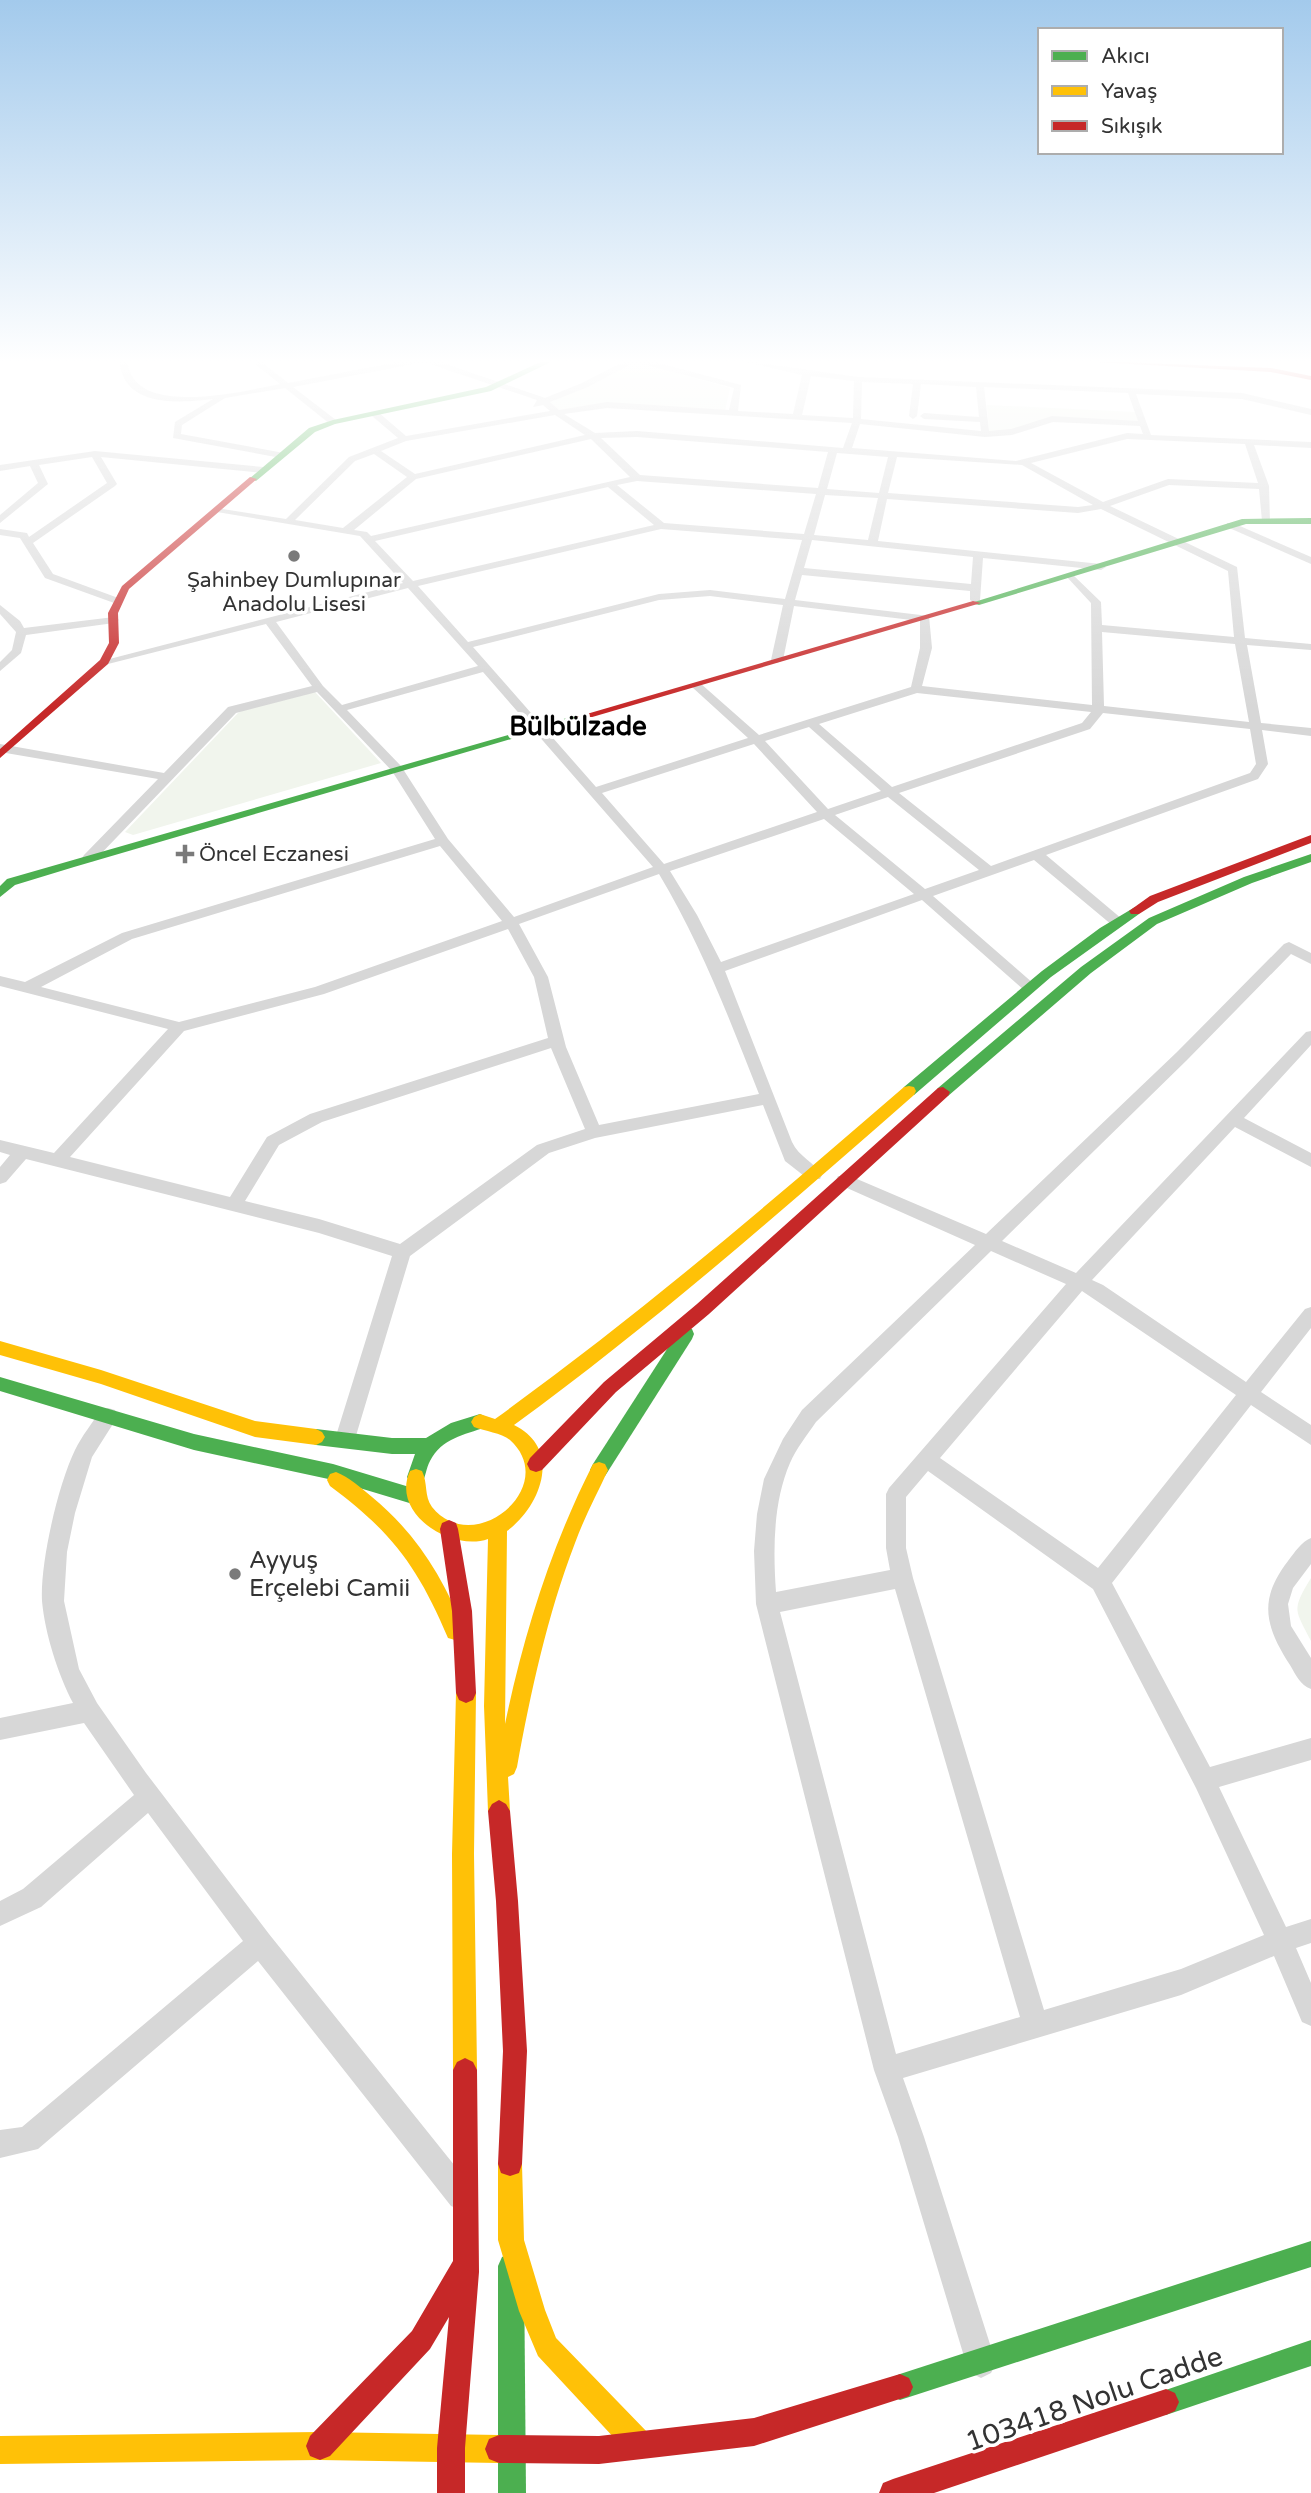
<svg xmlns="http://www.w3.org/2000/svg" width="1311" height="2493" font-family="'Varela Round',sans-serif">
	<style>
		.green { fill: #f1f5ed }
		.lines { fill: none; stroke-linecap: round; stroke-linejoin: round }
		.street { fill: #d7d7d7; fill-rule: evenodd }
		.fast { fill: #4caf50; fill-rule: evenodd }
		.slow { fill: #ffc107; fill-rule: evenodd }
		.jam { fill: #c62828; fill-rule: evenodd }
		.poi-dot { fill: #7a7a7a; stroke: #fff; stroke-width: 2.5 }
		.labels { text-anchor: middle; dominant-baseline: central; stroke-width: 7; stroke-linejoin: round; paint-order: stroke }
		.far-poi-label { font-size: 21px; fill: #333; stroke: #fff }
		.poi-label { font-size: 24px; fill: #333; stroke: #fff; text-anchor: start }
		.far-district-label { font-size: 26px; font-weight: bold; fill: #000; stroke: #fff }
		.near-street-label { font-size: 28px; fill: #333; stroke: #fff }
	</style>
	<rect width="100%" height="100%" fill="#fff"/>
	<g class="green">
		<path d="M 634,361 L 730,388 L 725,411 L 609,404 L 560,411 L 550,402 Z"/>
		<path d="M 987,405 L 1135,412 L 1139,422 L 1049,418 L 1010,430 L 989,432 Z"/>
		<path d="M 314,691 L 381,763 L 133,835 L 125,832 L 238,713 L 251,706 Z"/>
		<path d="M 1311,1578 L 1311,1641 C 1295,1609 1291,1611 1311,1578 Z"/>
	</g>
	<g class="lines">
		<g class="street">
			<path d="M 118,359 L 126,359 C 128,365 130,374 134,379 C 158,412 245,391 280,384 L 249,359 L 258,359 L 288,383 L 413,359 L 432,359 L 545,398 L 582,383 L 628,359 L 644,359 L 741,385 L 738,411 L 793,414 L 802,375 L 733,359 L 858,377 L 1242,393 L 1311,409 L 1311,415 L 1242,399 L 1136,394 L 1151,435 L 1311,442 L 1311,448 L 1254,445 L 1269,486 L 1270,523 L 1262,521 L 1259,489 L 1169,485 L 1110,506 L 1237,567 L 1245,638 L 1311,644 L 1311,650 L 1247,645 L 1261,723 L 1311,728 L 1311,736 L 1262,730 L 1268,764 L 1258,779 L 1046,855 L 1122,919 L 1122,925 L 1112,925 L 1034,860 L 933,896 L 1034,984 L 1036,987 L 1034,990 L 1024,990 L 922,900 L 725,971 L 792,1142 C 799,1157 814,1162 822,1175 L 820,1179 L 808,1179 L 785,1161 L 763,1105 L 595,1138 L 549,1153 L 410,1256 L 355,1439 L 352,1445 L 345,1448 L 338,1445 L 335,1439 L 392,1256 L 319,1233 L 26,1159 L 6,1182 L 0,1184 L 0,1167 L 10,1155 L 0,1152 L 0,1140 L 54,1153 L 168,1029 L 0,986 L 0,976 L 25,982 L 122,933 L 435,839 L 392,771 L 317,692 L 236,713 L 94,861 L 89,862 L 82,858 L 84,855 L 158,779 L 0,752 L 0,744 L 164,773 L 228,707 L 312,686 L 266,624 L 104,665 L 98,662 L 403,583 L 360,536 L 211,511 L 216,508 L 286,519 L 349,457 L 398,438 L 372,416 L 372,412 L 378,412 L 406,436 L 550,411 L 543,405 L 533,407 L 537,400 L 424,362 L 293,387 L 336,420 L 336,424 L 330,424 L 285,388 L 225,398 L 182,425 L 181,434 L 284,453 L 284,457 L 281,458 L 173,438 L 175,422 L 213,399 C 187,402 141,407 125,380 C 122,374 120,366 118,359 ZM 635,362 L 734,388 L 729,410 L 607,402 L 559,410 L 550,402 L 588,387 ZM 811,376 L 854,381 L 853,418 L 802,415 ZM 862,382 L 913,384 L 909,416 L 913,419 L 917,416 L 921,384 L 976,387 L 979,417 L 924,413 L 920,416 L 924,419 L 980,422 L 981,431 L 861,419 ZM 984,387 L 1128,393 L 1138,421 L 1052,416 L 1011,429 L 989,431 ZM 607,408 L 852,423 L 843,448 L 637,431 L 595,433 L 564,414 ZM 555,415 L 585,435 L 415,474 L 381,451 L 406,441 ZM 1053,422 L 1140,426 L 1143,434 L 1127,433 L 1016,461 L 852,448 L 860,424 L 985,437 L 1012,435 ZM 637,437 L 828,452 L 818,488 L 640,475 L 601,438 ZM 591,439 L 630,477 L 371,536 L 367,532 L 354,530 L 416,479 ZM 1127,439 L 1245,444 L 1258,483 L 1168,479 L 1103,502 L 1031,463 ZM 837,453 L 888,457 L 879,493 L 827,489 ZM 374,454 L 407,477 L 343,528 L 295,520 L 355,461 ZM 897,457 L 1022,465 L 1093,505 L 1078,507 L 888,493 ZM 637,481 L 816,494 L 804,534 L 664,523 L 617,485 ZM 608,487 L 654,525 L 413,581 L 375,541 ZM 825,495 L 878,498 L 868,540 L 814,535 ZM 887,499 L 1078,513 L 1101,509 L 1228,571 L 1234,637 L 1102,625 L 1101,602 L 1071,573 L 1066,576 L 1091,603 L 1092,705 L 922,686 L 932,648 L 929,616 L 795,600 L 802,575 L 970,591 L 970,600 L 975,603 L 980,600 L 983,558 L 1101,570 L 1106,567 L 1101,564 L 878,541 ZM 661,529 L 802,540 L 785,599 L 710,590 L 659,594 L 468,642 L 418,586 ZM 812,540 L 973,557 L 971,584 L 804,568 ZM 408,588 L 478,666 L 342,705 L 323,686 L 276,622 ZM 710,596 L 783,605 L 771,660 L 777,663 L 783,660 L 794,606 L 920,621 L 920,648 L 911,687 L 759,735 L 700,683 L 692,683 L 692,687 L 748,738 L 596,787 L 473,647 L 659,600 ZM 1102,632 L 1235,644 L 1249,722 L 1104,706 ZM 483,672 L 653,867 L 514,917 L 448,839 L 401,766 L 347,710 ZM 917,693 L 1091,712 L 1082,723 L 892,787 L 819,724 ZM 1103,713 L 1250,729 L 1256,764 L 1250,773 L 991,866 L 899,793 L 1090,729 ZM 809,727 L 881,791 L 828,809 L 765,741 ZM 754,744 L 817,812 L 664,864 L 602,793 ZM 888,797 L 979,870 L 925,889 L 835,815 ZM 824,819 L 914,894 L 721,962 L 697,915 L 670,871 ZM 440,846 L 502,921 L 315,987 L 179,1022 L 41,987 L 132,939 ZM 659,874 C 701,944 729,1018 759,1094 L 599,1125 L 566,1047 L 548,977 L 519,924 ZM 508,929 L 534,977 L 548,1038 L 310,1114 L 267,1137 L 230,1197 L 70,1157 L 184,1031 L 324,994 ZM 551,1048 L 585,1129 L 537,1145 L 400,1244 L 319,1219 L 245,1201 L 279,1145 L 322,1122 Z"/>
			<path d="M 95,451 L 263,467 L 268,470 L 263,473 L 101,457 L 117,484 L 115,486 L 33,543 L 53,574 L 121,599 L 121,603 L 117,604 L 45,578 L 20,538 L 0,535 L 0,529 L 27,533 L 29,537 L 107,483 L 92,457 L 39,465 L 48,484 L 0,523 L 0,515 L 38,483 L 30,466 L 0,471 L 0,465 Z"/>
			<path d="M 1227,523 L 1233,523 L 1311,557 L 1311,564 L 1227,527 Z"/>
			<path d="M 0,605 L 20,621 L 24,628 L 114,617 L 119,620 L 114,623 L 26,635 L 21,653 L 0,671 L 0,662 L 12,650 L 16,632 L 0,614 Z"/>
			<path d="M 1289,942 L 1311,953 L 1311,964 L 1291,954 L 1187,1060 L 1002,1241 L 1076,1273 L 1306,1032 L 1311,1031 L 1311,1045 L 1244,1118 L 1311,1153 L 1311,1167 L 1235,1127 L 1092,1280 L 1103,1285 L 1246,1382 L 1305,1309 L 1311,1307 L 1311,1328 L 1261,1392 L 1311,1425 L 1311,1445 L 1251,1405 L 1112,1583 L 1210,1767 L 1311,1738 L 1311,1760 L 1219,1787 L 1286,1927 L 1311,1919 L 1311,1943 L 1296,1948 L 1311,1983 L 1311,2026 L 1302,2022 L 1274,1956 L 1181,1995 L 903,2078 L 924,2137 L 996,2363 L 991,2373 L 981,2378 L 971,2373 L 966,2363 L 898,2137 L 874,2070 L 756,1604 L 754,1551 L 757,1514 L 764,1479 L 783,1439 L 802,1410 L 975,1245 L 838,1184 L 836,1180 L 838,1176 L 850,1176 L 986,1234 L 1177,1052 L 1284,944 ZM 991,1251 L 1066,1284 L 889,1488 L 886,1494 L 886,1548 L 890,1570 L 776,1592 C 773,1550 773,1502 790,1463 C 796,1449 807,1435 816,1422 ZM 1082,1291 L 1236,1395 L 1098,1568 L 940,1458 ZM 928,1471 L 1093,1589 L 1196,1788 L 1264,1935 L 1181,1969 L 1044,2010 L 913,1578 L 906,1548 L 906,1497 ZM 895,1589 L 1020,2017 L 896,2054 L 780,1612 Z"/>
			<path d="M 108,1408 L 115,1410 L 118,1416 L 92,1457 L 75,1513 L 67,1552 L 64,1601 L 79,1669 L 97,1703 L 146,1773 L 269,1934 L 471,2186 L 475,2196 L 471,2206 L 461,2210 L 451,2206 L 258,1961 L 38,2149 L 0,2158 L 0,2130 L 22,2127 L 243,1941 L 148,1813 L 41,1907 L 0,1926 L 0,1901 L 23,1889 L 134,1795 L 84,1723 L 0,1740 L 0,1718 L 73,1703 C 58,1674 45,1634 42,1601 C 40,1563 58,1485 75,1450 C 82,1436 92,1423 101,1410 Z"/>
			<path d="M 1311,1538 L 1311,1564 L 1293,1588 L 1288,1604 L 1291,1626 L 1311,1658 L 1311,1689 C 1300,1685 1296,1675 1290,1665 C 1265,1626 1258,1600 1288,1561 C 1295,1552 1301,1542 1311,1538 Z"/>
		</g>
		<g class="fast">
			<path d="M 547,359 L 557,359 L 491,391 L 335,424 L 315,432 L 256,481 L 249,479 L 309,428 L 333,420 L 486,387 Z"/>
			<path d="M 1311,518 L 1311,524 L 1246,524 L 979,605 L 971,603 L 1242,519 Z"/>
			<path d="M 574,716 L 583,718 L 74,867 L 15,885 L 0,897 L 0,886 L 7,879 Z"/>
			<path d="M 1311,854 L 1311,862 L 1252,883 L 1157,924 L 1091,973 L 948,1096 L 938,1096 L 936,1092 L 938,1088 L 1081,967 L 1149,918 L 1244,877 Z"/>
			<path d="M 1135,907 L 1139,908 L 1139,914 L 1051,977 L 914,1095 L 904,1095 L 902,1091 L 904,1087 L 1042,971 L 1100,928 Z"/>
			<path d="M 686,1327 L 692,1329 L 694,1334 L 692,1339 L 605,1476 L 599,1478 L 593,1476 L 590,1470 L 593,1464 L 680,1329 Z"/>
			<path d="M 0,1377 L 194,1434 L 333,1464 L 416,1489 L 422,1491 L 425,1497 L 422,1503 L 416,1505 L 333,1480 L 194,1450 L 0,1391 Z"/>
			<path d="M 480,1414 L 486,1417 L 489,1422 L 486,1427 C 464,1435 442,1438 430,1461 C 426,1468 426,1476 422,1483 L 416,1485 L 410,1483 L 407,1477 L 415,1454 L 392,1454 L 316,1445 L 310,1442 L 307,1437 L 310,1432 L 316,1429 L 392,1438 L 426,1438 L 451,1423 Z"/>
			<path d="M 1311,2241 L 1311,2267 L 900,2400 L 891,2396 L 887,2387 L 891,2378 L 900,2374 Z"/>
			<path d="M 511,2253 L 520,2257 L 524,2266 L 526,2493 L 498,2493 L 498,2266 L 502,2257 Z"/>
			<path d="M 1311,2340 L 1311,2366 L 1166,2415 L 1157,2411 L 1153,2402 L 1157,2393 Z"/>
		</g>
		<g class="slow">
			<path d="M 909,1086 L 914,1087 L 916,1091 L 914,1095 C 784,1209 654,1323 514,1425 C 563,1449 541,1506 507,1531 L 505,1724 C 524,1633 551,1547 593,1464 L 599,1462 L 605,1464 L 608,1470 C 597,1494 584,1518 575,1543 C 547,1616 531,1691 517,1767 L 514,1774 L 508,1777 L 510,1811 L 506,1818 L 499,1822 L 492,1818 L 488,1811 L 484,1706 L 488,1539 C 452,1552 390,1514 410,1471 L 416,1469 L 422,1471 C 428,1483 424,1496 432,1507 C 474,1559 561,1486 510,1440 C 501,1433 485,1431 474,1427 L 471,1422 L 474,1417 L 480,1414 L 495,1419 C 638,1316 771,1202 904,1087 Z"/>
			<path d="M 0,1341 L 101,1370 L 255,1421 L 316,1429 L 322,1432 L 325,1437 L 322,1442 L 316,1445 L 255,1437 L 101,1384 L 0,1355 Z"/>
			<path d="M 336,1472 C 349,1477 361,1488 372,1497 C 417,1534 443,1578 465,1631 L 462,1638 L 455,1640 L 448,1638 C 418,1567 392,1532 330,1486 L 327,1480 L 330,1474 Z"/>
			<path d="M 466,1683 L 473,1686 L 476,1693 L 474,1854 L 477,2070 L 473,2078 L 465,2082 L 457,2078 L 453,2070 L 452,1854 L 456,1693 L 459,1686 Z"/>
			<path d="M 510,2152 L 519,2155 L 522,2164 L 524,2240 L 545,2310 L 556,2338 L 650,2435 L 654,2445 L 650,2455 L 640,2459 L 630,2455 L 538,2356 L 519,2311 L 498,2240 L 498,2164 L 501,2155 Z"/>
			<path d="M 320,2432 L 499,2435 L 509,2439 L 513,2449 L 509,2459 L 499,2463 L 320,2460 L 0,2464 L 0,2436 Z"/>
		</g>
		<g class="jam">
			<path d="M 1044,359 L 1271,368 L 1311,376 L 1311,380 L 1271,372 Z"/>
			<path d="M 250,477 L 257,479 L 129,589 L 118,613 L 119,643 L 108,664 L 0,758 L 0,749 L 100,660 L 109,643 L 108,613 L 122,586 Z"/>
			<path d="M 973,601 L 981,603 L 582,720 L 573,718 Z"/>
			<path d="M 1311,835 L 1311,843 L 1158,902 L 1139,914 L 1131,914 L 1129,911 L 1150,896 Z"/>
			<path d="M 943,1087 L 950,1092 L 948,1096 L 709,1314 L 616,1392 L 542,1470 L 536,1472 L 530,1470 L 527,1464 L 530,1458 L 604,1382 L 697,1304 L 938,1088 Z"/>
			<path d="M 449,1520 L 456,1523 L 458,1529 L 472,1611 L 476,1693 L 473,1700 L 466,1703 L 459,1700 L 456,1693 L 452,1611 L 440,1529 L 442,1523 Z"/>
			<path d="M 499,1800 L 506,1804 L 510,1811 L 518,1901 L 527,2051 L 522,2164 L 519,2173 L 510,2176 L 501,2173 L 498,2164 L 503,2051 L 496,1901 L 488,1811 L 492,1804 Z"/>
			<path d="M 465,2058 L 473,2062 L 477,2070 L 479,2272 L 465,2448 L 465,2493 L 437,2493 L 437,2448 L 449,2317 L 430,2349 L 330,2456 L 320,2460 L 310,2456 L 306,2446 L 310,2436 L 412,2331 L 453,2261 L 453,2070 L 457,2062 Z"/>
			<path d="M 900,2374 L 909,2378 L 913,2387 L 909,2396 L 754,2446 L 599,2464 L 499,2463 L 489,2459 L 485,2449 L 489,2439 L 499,2435 L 599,2436 L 754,2418 Z"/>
			<path d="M 1166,2389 L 1175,2393 L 1179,2402 L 1175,2411 L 1166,2415 L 934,2493 L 879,2493 L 883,2483 L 893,2479 Z"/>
		</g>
	</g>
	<linearGradient id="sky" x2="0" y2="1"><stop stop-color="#a3caec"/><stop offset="0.51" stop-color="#fff"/><stop offset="1" stop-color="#fff" stop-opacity="0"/></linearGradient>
	<rect width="1311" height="708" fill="url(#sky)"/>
	<g class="poi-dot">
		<circle cx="294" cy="556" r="7"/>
		<path d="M181.5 843.5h7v7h7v7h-7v7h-7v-7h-7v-7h7z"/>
		<circle cx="235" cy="1574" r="7"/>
	</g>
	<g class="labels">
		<g class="far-poi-label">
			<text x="294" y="580">Şahinbey Dumlupınar<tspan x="294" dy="24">Anadolu Lisesi</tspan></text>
			<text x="199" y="854" text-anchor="start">Öncel Eczanesi</text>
		</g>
		<g class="poi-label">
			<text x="249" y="1560">Ayyuş<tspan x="249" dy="28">Erçelebi Camii</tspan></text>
		</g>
		<g class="far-district-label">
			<text x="578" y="726">Bülbülzade</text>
		</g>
		<g class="near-street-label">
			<text transform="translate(1094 2399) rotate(-19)">103418 Nolu Cadde</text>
		</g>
	</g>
	<rect x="1038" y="28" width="245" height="126" fill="#ffffff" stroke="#adadad" stroke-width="2"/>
	<rect x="1052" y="51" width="35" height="10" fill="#4caf50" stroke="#adadad" stroke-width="2"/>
	<text x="1101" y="63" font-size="21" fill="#333333">Akıcı</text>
	<rect x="1052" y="86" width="35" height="10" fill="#ffc107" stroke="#adadad" stroke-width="2"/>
	<text x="1101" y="98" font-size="21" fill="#333333">Yavaş</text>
	<rect x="1052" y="121" width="35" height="10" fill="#c62828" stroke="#adadad" stroke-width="2"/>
	<text x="1101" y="133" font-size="21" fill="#333333">Sıkışık</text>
</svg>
